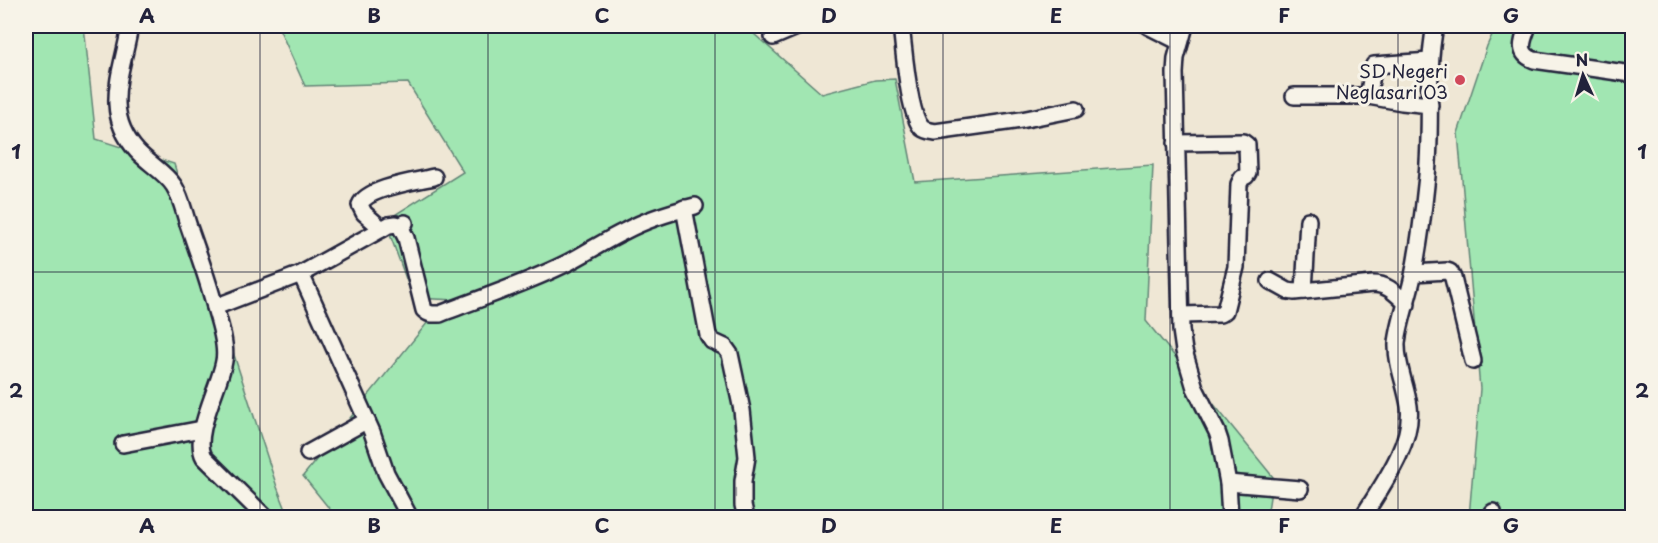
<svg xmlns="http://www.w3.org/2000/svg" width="1658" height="543" font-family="'Playpen Sans',sans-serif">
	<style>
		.green { fill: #a1e6b2; stroke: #628476; stroke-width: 1.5 }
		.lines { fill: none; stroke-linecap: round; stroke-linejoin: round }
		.minor-casing { stroke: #22223b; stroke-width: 20 }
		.minor { stroke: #f7f3e8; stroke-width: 15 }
		.grid { fill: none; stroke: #22223b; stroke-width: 1.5; stroke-opacity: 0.55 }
		.poi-dot { fill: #d1495b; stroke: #f7f3e8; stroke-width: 2 }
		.labels { text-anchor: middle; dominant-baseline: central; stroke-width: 6; stroke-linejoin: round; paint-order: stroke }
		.poi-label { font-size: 18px; fill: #22223b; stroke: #f7f3e8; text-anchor: end }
		.neatline { fill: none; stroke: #22223b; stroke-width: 2 }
		.grid-label { font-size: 20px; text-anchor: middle; font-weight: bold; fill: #22223b }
	</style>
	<rect width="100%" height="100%" fill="#efe7d5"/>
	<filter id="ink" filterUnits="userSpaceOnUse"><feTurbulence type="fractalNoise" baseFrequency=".0167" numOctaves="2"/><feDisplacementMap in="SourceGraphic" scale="12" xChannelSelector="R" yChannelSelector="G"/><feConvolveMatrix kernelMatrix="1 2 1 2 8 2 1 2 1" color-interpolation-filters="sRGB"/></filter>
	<g filter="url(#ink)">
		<g class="green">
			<path d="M 26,26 L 84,26 L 96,139 L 174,164 L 219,309 L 277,487 L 289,517 L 26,517 Z"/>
			<path d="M 278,26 L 750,26 L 753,33 L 822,94 L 875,80 L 895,79 L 915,182 L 1153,165 L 1146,321 L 1273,477 L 1267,517 L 336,517 L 303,476 L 432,317 L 456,300 L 413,298 L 385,221 L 463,172 L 408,83 L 305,86 Z"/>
			<path d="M 1496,26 L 1632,26 L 1632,517 L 1469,517 L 1480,389 L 1458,133 L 1487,46 Z"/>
		</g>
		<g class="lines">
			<defs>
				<g id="minor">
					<path d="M 130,26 C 123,71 101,111 137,151 C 148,163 166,173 174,186 C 181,197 184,212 188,224 C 198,253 209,282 216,311 C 220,324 227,347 224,361 C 220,386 192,435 204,457 L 266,518"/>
					<path d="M 901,26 C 904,47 908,114 922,128 C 926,131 930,131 935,132 L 1021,120 L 1076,109"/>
					<path d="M 1148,26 L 1180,42"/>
					<path d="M 1185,26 L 1176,58 L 1175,73 L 1181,330 L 1184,351 L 1195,388 L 1217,432 L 1220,441 L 1228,483 L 1230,518"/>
					<path d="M 1528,26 C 1523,40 1516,53 1534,60 L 1632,74"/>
					<path d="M 773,37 L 799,26"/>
					<path d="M 1294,96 L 1368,96 L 1402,102 L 1430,105"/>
					<path d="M 1368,96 L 1374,65 L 1430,61"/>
					<path d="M 1176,143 L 1243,142 L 1247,145 L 1248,173 L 1246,176 L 1242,178 L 1239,184 L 1236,267 L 1225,311 L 1220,314 L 1181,315"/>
					<path d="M 684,208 L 708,335 L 712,341 L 725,347 L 730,354 L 742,410 L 747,457 L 743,481 L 743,505 L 746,518"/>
					<path d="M 400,226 L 406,238 L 424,310 C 429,315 433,314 440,314 C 483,297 528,283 569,262 C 588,252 606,240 625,231 C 647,219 671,212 695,206"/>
					<path d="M 382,229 L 364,213 L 360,205 C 366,188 417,181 434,177"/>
					<path d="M 1414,273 L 1447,271 L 1450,272 L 1453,278 L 1473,361"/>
					<path d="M 301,274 L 372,432 L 386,473 L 410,518"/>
					<path d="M 1270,281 L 1288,291 L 1294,292 L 1373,284 C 1388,284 1396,294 1407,304"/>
					<path d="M 1304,291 L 1308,220"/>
					<path d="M 215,307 L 301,274 L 389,225 L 396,224 L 400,226 L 405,223"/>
					<path d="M 123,444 L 202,429"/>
					<path d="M 308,453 L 366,421"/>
					<path d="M 1228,483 L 1300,489"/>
					<path d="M 1362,518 C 1381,487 1414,443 1409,406 C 1406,385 1396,364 1397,343 C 1399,323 1409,296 1413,276 C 1419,246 1423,215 1426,185 C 1433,132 1425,78 1435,26"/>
					<path d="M 1490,518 L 1493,512"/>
				</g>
			</defs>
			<use href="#minor" class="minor-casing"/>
			<use href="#minor" class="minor"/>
		</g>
	</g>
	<path class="grid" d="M 260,26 L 260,518M 488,26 L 488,518M 715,26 L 715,518M 943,26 L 943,518M 1170,26 L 1170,518M 1398,26 L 1398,518M 26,272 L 1632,272"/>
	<circle class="poi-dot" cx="1460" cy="80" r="6"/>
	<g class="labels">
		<g class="poi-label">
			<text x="1448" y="70">SD Negeri<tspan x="1448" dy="21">Neglasari 03</tspan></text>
		</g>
	</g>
	<rect width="1658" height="543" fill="none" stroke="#f7f3e8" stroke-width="66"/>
	<g transform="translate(1583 75) rotate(356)" stroke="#f7f3e8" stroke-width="4.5" paint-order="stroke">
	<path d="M0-4.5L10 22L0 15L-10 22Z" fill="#22223b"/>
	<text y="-9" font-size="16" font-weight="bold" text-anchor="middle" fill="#22223b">N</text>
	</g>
	<rect x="33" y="33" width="1592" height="477" class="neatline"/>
	<g class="grid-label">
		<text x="147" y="23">A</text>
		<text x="374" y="23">B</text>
		<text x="602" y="23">C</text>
		<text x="829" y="23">D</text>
		<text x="1056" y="23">E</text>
		<text x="1284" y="23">F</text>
		<text x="1511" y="23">G</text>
		<text x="16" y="159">1</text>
		<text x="1642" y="159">1</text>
		<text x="16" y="398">2</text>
		<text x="1642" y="398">2</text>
		<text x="147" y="533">A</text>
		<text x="374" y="533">B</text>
		<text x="602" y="533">C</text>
		<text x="829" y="533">D</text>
		<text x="1056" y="533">E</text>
		<text x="1284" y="533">F</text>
		<text x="1511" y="533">G</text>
	</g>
</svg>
